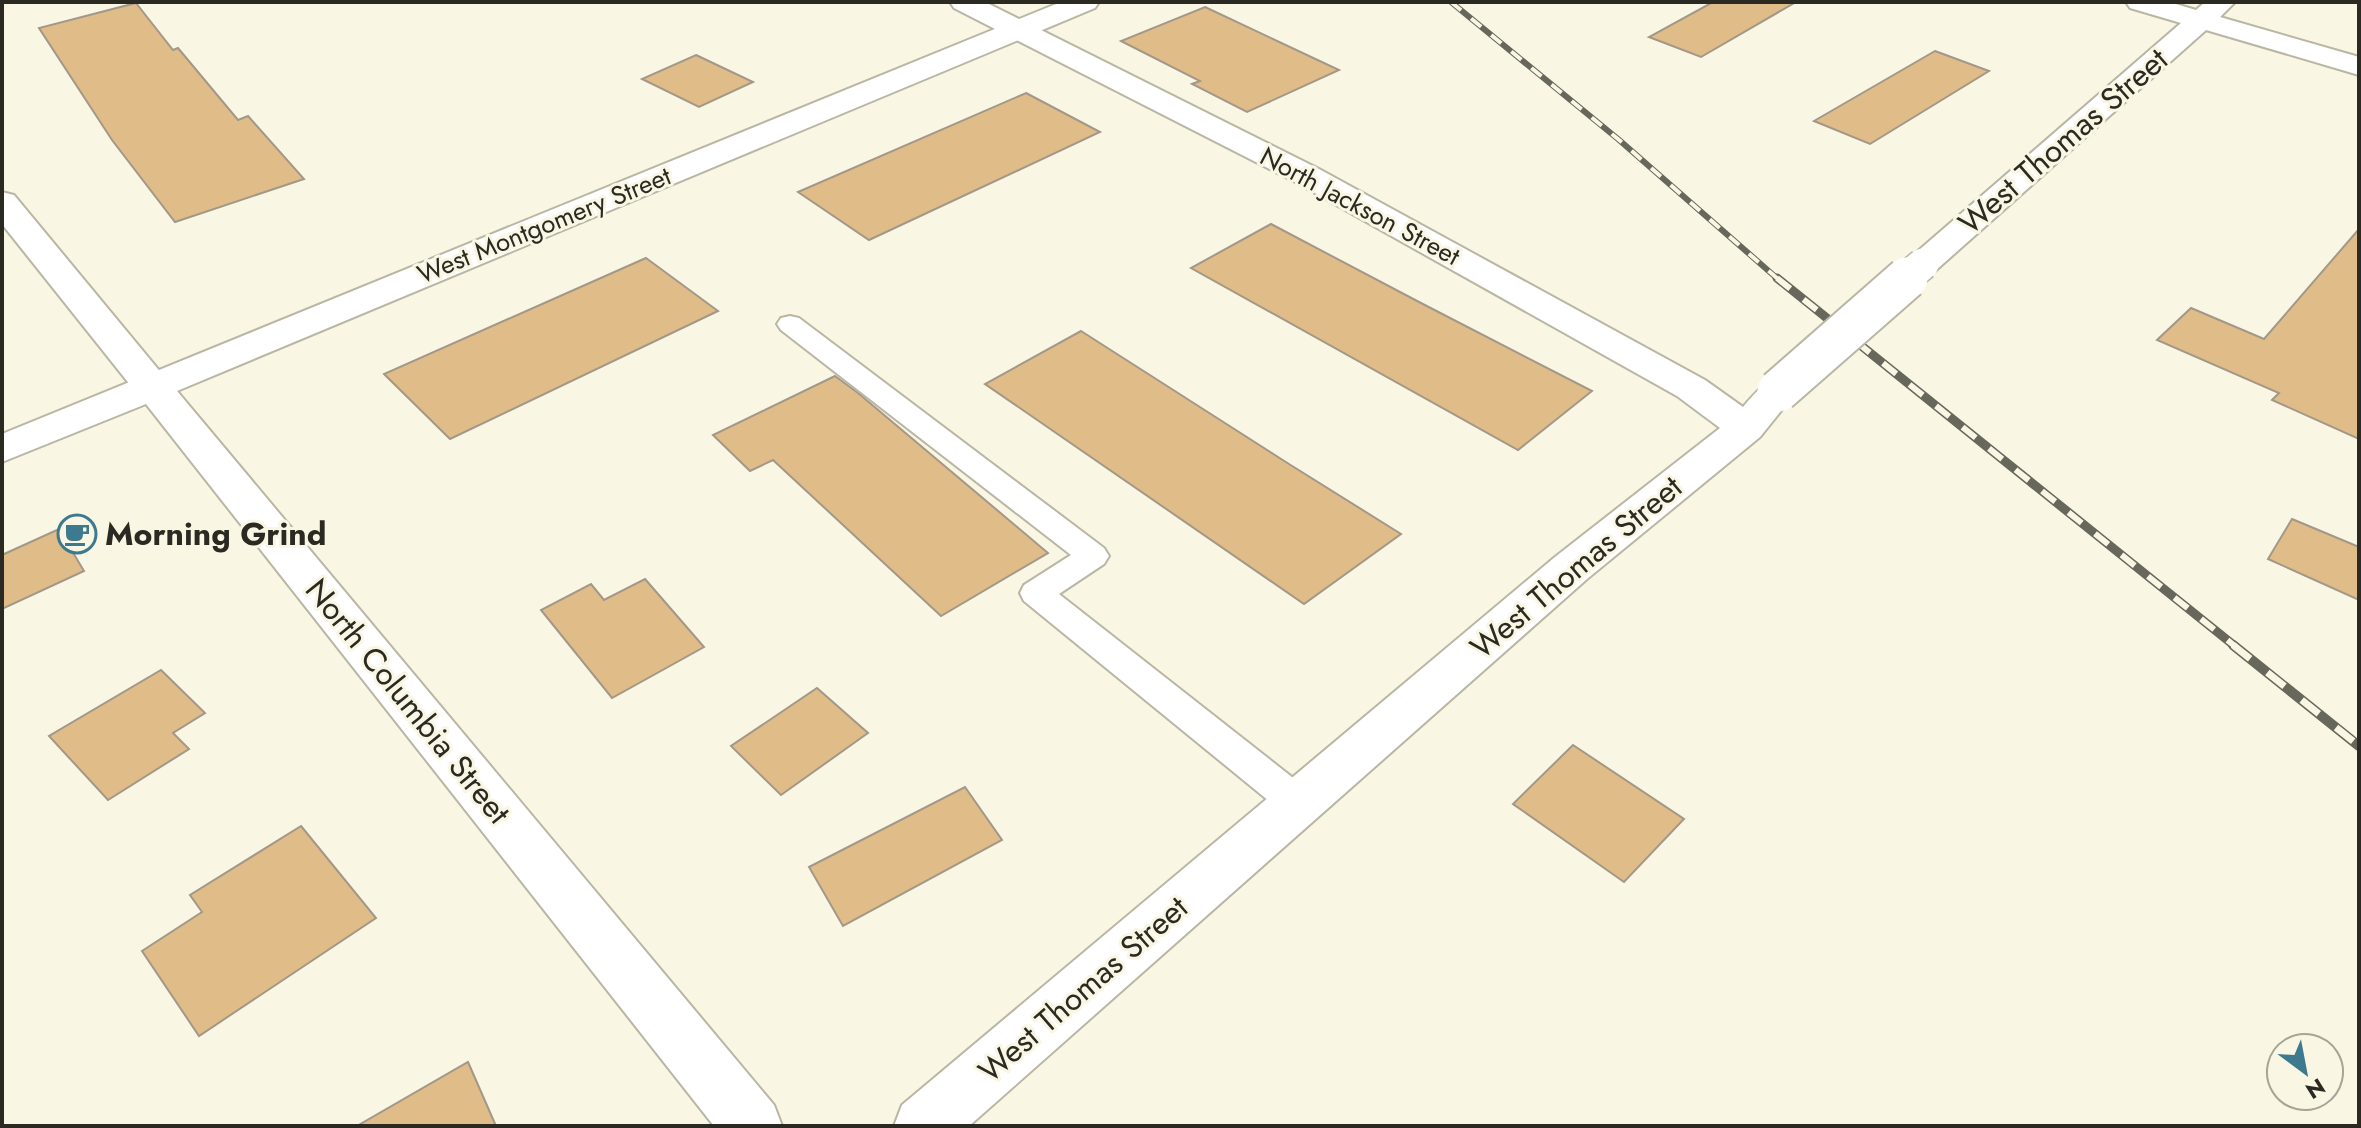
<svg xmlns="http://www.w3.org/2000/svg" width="2361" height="1128" font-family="Jost,sans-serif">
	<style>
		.building { fill: #e0bc88; stroke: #a39888; stroke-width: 2 }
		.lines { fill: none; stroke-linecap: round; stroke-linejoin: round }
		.service-casing { stroke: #b9b6a4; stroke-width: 4 }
		.minor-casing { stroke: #b9b6a4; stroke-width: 4 }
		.tertiary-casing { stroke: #b9b6a4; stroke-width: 4 }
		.primary-casing { stroke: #b9b6a4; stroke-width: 4 }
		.service { fill: #fff; fill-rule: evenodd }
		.minor { fill: #fff; fill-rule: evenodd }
		.tertiary { fill: #fff; fill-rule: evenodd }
		.primary { fill: #fff; fill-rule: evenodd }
		.rail-far2-casing { stroke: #68675c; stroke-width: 6 }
		.rail-far1-casing { stroke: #68675c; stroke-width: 9 }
		.rail-casing { stroke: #68675c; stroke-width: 10 }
		.rail-far2 { stroke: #f9f6e3; stroke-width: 4; stroke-dasharray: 13; stroke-linecap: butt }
		.rail-far1 { stroke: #f9f6e3; stroke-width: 6; stroke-dasharray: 17; stroke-linecap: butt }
		.rail { stroke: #f9f6e3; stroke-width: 7; stroke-dasharray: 22; stroke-linecap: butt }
		.minor-bridge-far1-casing { stroke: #b9b6a4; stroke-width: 34; stroke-linecap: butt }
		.minor-bridge-casing { stroke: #b9b6a4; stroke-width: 45; stroke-linecap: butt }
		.minor-bridge-far1 { stroke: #fff; stroke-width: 31 }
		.minor-bridge { stroke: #fff; stroke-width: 41 }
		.labels { text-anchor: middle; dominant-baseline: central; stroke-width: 6; stroke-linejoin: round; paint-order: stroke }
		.far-street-label { font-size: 26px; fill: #2a2922; stroke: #f9f6e3 }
		.street-label { font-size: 32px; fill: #2a2922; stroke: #f9f6e3 }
		.poi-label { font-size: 32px; font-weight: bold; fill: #2a2922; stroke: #f9f6e3; text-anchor: start }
	</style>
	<rect width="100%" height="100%" fill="#f9f6e3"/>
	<g class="building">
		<path d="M 1713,2 L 1796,2 L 1701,57 L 1649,37 Z"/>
		<path d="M 136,3 L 173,50 L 178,48 L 238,120 L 248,116 L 304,179 L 175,222 L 112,140 L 39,28 Z"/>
		<path d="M 1205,7 L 1339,70 L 1247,112 L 1192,84 L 1200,81 L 1121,41 Z"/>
		<path d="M 1935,51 L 1989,71 L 1870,144 L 1814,121 Z"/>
		<path d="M 696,55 L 753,82 L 699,107 L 642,79 Z"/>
		<path d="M 1026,93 L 1100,132 L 869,240 L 798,192 Z"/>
		<path d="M 1271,224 L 1419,302 L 1592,391 L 1518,450 L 1191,268 Z"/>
		<path d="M 2359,229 L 2359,439 L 2272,400 L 2279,393 L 2157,340 L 2191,308 L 2264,339 Z"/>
		<path d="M 646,258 L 718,311 L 450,439 L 384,374 Z"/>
		<path d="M 1081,331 L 1289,464 L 1401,534 L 1304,604 L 985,384 Z"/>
		<path d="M 835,376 L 858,393 L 1048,553 L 941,616 L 773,460 L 750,471 L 713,435 Z"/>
		<path d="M 2292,519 L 2359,547 L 2359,600 L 2268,559 Z"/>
		<path d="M 59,529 L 84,571 L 2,609 L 2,555 Z"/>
		<path d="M 645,579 L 704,647 L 612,698 L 541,610 L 591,584 L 604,600 Z"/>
		<path d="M 161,670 L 205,713 L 173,733 L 189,749 L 108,800 L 49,736 Z"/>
		<path d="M 817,688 L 868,733 L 781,795 L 731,746 Z"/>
		<path d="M 1573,745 L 1684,819 L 1624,882 L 1513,804 Z"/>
		<path d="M 965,787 L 1002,840 L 843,926 L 809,867 Z"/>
		<path d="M 301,826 L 376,918 L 199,1036 L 142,951 L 202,912 L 190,895 Z"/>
		<path d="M 468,1062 L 496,1126 L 357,1126 Z"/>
	</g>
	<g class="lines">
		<defs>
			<path id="service" d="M 790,316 L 799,318 L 1104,548 L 1109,556 L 1104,564 L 1059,594 L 1311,792 L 1317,803 L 1311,814 L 1298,818 L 1285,814 L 1024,601 L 1020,593 L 1024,585 L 1071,555 L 781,330 L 777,324 L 781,318 Z"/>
			<g id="minor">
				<path d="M 950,2 L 985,2 L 1319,169 L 1705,380 L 1743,407 C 1759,389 1767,376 1792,382 L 1797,391 L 1760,437 L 1587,579 L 969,1126 L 894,1126 L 902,1105 L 1555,557 L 1720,428 L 1677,396 L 1297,183 L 954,8 Z"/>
				<path d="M 2126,2 L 2169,2 L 2196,10 L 2205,2 L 2235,2 L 2220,17 L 2359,57 L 2359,75 L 2206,30 L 1935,271 L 1923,274 L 1911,271 L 1906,264 L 1911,257 L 2181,23 L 2130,8 Z"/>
			</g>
			<path id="tertiary" d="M 2,192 L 14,195 L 167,380 L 172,388 L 167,396 L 153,400 L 139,396 L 2,224 Z"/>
			<path id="primary" d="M 1061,2 L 1099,2 L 1095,8 L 177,391 L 774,1105 L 782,1126 L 714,1126 L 146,404 L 2,462 L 2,434 Z"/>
		</defs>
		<use href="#service" class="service-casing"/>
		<use href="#minor" class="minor-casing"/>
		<use href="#tertiary" class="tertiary-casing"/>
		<use href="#primary" class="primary-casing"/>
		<use href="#service" class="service"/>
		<use href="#minor" class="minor"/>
		<use href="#tertiary" class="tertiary"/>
		<use href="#primary" class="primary"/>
		<defs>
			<path id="rail-far2" d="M 1451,2 L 1618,139 L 1779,280"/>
			<path id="rail-far1" d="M 1777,278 L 2236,647"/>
			<path id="rail" d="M 2233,645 L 2359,746"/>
		</defs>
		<use href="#rail-far2" class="rail-far2-casing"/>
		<use href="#rail-far1" class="rail-far1-casing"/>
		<use href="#rail" class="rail-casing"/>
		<use href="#rail-far2" class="rail-far2"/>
		<use href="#rail-far1" class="rail-far1"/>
		<use href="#rail" class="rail"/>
		<defs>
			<path id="minor-bridge-far1" d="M 1904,280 L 1923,264"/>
			<path id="minor-bridge" d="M 1778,391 L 1907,278"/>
		</defs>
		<use href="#minor-bridge-far1" class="minor-bridge-far1-casing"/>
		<use href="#minor-bridge" class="minor-bridge-casing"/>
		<use href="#minor-bridge-far1" class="minor-bridge-far1"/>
		<use href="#minor-bridge" class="minor-bridge"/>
	</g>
	<defs>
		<symbol id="cafe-ring" viewBox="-11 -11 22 22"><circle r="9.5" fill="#f9f6e3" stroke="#3d7a90" stroke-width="1.5"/><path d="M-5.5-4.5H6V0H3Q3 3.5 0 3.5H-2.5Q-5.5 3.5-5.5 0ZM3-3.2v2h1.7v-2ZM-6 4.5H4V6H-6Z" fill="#3d7a90"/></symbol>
	</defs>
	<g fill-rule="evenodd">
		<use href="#cafe-ring" x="55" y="512" width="44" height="44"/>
	</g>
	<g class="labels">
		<g class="far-street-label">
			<text transform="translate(1360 206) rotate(28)">North Jackson Street</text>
			<text transform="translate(544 225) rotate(-22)">West Montgomery Street</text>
		</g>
		<g class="street-label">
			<text transform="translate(2063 141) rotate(-41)">West Thomas Street</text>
			<text transform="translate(1576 567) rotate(-40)">West Thomas Street</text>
			<text transform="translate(408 701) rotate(51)">North Columbia Street</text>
			<text transform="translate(1083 989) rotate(-41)">West Thomas Street</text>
		</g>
		<g class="poi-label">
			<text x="105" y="534">Morning Grind</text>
		</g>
	</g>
	<rect width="2361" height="1128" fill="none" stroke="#2a2922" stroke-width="8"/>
	<g transform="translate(2305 1072) rotate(148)"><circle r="38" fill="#f9f6e3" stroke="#a6a496" stroke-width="2"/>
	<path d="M0-6L14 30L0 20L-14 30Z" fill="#3d7a90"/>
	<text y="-12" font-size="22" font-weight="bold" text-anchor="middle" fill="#2a2922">N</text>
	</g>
</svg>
